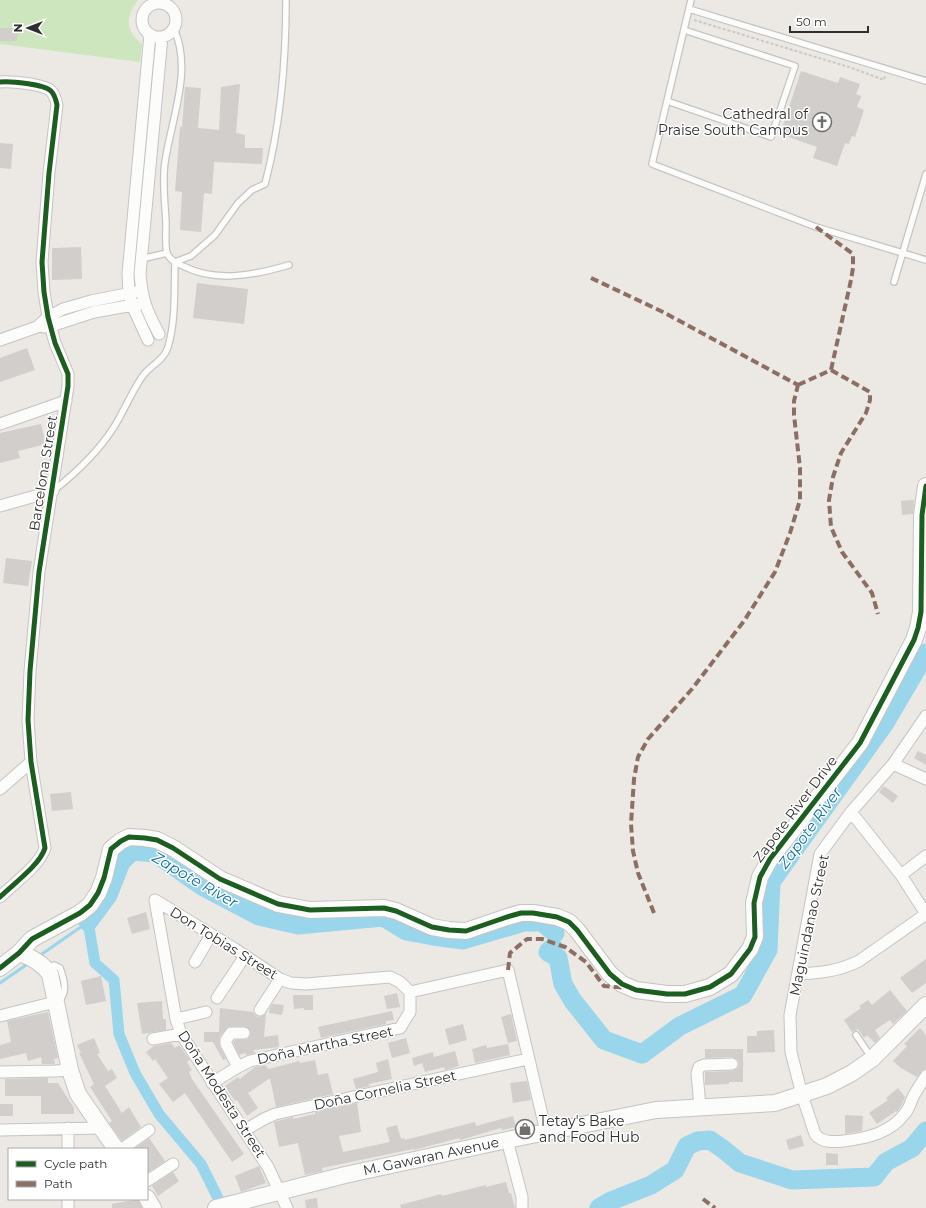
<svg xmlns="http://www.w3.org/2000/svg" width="926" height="1208" font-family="Montserrat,sans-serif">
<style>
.green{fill:#cee6be}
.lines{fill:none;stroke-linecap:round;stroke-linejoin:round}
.stream{stroke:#99d6ec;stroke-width:3}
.canal{stroke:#99d6ec;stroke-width:11}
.river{stroke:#99d6ec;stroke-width:19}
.building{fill:#d1cecb}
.lane-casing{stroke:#c5c4c5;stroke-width:8}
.street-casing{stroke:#c5c4c5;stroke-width:13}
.secondary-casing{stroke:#c5c4c5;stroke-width:18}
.path{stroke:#c9c9c8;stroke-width:2;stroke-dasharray:3 2;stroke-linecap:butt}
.lane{stroke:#fcfcfb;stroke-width:5.5}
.street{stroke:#fcfcfb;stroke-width:11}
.secondary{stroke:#fcfcfb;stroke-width:16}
.quiet{stroke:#8d6e63;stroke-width:4;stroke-dasharray:8 4;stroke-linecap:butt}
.cycleway-casing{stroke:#fff;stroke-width:8}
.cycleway{stroke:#1b5e20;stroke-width:5}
.labels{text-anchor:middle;stroke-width:3;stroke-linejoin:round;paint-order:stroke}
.poi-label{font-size:14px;fill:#2e2e2e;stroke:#fff;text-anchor:end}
.street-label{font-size:14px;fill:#2e2e2e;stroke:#fff}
.water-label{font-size:15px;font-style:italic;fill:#0d6fa3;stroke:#fff}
</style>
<rect width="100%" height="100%" fill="#ece8e4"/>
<path class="green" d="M 0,0 L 138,0 C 130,10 125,23 133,35 C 135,38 139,41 142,44 L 140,62 L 0,44 Z"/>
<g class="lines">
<path class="stream" d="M 39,956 L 88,922
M 0,983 L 29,963"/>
<path class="canal" d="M 88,922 L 95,963 L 114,980 L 119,1034 L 135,1073 L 159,1114 L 201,1164 L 223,1208"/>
<path class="river" d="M 88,922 L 108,895 L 121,862 L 132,851 L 155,853 L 202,886 L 259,916 L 298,925 L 383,917 L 406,931 L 433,936 L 463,940 L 524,922 L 542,922 L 555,933
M 553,947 L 548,952 L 558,958 L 563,984 L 573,1001 L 604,1040 L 642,1054 L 680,1026 L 743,995 L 768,950 L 771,882 L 885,723 L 926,653
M 599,1208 L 611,1201 L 651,1185 L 675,1170 L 687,1146 L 698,1141 L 710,1140 L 723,1149 L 740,1163 L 792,1180 L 874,1177 L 886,1162 L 912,1148 L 926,1131"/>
</g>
<path class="building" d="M 0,28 L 17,28 L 17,41 L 0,41 Z
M 801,71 L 838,83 L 840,77 L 860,84 L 856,94 L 861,96 L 857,107 L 864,110 L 855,137 L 852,136 L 849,144 L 845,143 L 837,166 L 813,158 L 817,147 L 780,134 Z
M 240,84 L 236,133 L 245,135 L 245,148 L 263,148 L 262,164 L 214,162 L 212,194 L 204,193 L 201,232 L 180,230 L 182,192 L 175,191 L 180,127 L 182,127 L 185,87 L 201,88 L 198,128 L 219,130 L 221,87 Z
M 0,143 L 13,144 L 11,169 L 0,168 Z
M 81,247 L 82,279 L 52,280 L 52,248 Z
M 197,283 L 248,289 L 244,324 L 193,318 Z
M 27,348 L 35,370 L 0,382 L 0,358 Z
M 41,424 L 46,444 L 18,451 L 20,458 L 0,463 L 0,433 Z
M 914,500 L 913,514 L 902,515 L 901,501 Z
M 6,558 L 32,561 L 28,586 L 3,583 Z
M 918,751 L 926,755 L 926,765 L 914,758 Z
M 884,786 L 898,796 L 893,803 L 879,792 Z
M 71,792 L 73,809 L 52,811 L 50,794 Z
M 146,912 L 150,929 L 132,934 L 127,918 Z
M 926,959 L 926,983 L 912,993 L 900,978 Z
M 101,976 L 106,1001 L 86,1005 L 81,981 Z
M 890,990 L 907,1011 L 893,1024 L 890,1020 L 875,1030 L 880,1038 L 875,1043 L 867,1035 L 864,1038 L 858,1029 L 852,1032 L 844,1020 L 861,1008 L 859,1006 L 868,1000 L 872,1005 Z
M 397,993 L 400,1007 L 387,1009 L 384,996 Z
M 293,995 L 313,995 L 313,1010 L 304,1010 L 304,1008 L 294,1009 Z
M 162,1001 L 163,1019 L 166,1019 L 166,1030 L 142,1034 L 137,1003 Z
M 272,1004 L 284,1005 L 282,1015 L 269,1013 L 270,1008 Z
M 220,1008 L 253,1012 L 256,1016 L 259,1017 L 266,1014 L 264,1037 L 278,1035 L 279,1047 L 253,1050 L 255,1053 L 246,1055 L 245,1053 L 239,1055 L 233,1042 L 235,1040 L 248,1039 L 251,1033 L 250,1030 L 244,1026 L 228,1027 L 220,1036 L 219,1040 L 220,1047 L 226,1059 L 223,1060 L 213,1042 L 204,1042 L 204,1032 L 219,1032 Z
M 392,1011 L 394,1020 L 386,1021 L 386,1024 L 321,1038 L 318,1027 Z
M 48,1012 L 58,1058 L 54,1059 L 55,1064 L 42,1064 L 41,1057 L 28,1061 L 26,1053 L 0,1059 L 0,1045 L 11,1042 L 7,1021 Z
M 511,1014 L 517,1041 L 508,1043 L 501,1017 Z
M 463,1024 L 467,1040 L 449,1045 L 445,1029 Z
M 920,1028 L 926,1035 L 926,1069 L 923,1070 L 917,1077 L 901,1068 L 893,1061 L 907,1046 L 904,1044 Z
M 774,1030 L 775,1052 L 747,1053 L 747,1036 L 757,1036 L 757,1031 Z
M 94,1038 L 100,1053 L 97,1054 L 108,1071 L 112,1069 L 117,1078 L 105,1086 L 122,1113 L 129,1107 L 141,1127 L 122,1141 L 109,1123 L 112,1121 L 90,1087 L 94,1084 L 79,1053 L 81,1053 L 77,1045 Z
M 406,1038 L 410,1053 L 392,1058 L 388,1043 Z
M 171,1043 L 175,1048 L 179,1045 L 190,1060 L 187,1062 L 192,1070 L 189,1072 L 192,1079 L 244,1154 L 232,1162 L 185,1093 L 173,1102 L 159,1084 L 168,1078 L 155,1059 L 153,1061 L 146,1052 L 154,1046 Z
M 508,1044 L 510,1055 L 475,1063 L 472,1049 L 486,1045 L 487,1048 Z
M 705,1049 L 743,1049 L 743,1082 L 729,1082 L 729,1084 L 705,1085 L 705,1072 L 733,1071 L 738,1068 L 739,1064 L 738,1060 L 732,1057 L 705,1058 Z
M 455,1051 L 459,1066 L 445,1070 L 444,1067 L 425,1072 L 422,1063 L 414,1066 L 412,1058 L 433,1052 L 434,1057 Z
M 388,1059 L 392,1079 L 369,1084 L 370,1086 L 356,1089 L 353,1079 L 378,1072 L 376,1063 Z
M 315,1060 L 318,1075 L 328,1073 L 333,1094 L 276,1107 L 270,1078 L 248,1093 L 258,1108 L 247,1116 L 237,1100 L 235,1101 L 225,1086 L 238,1077 L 240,1079 L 255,1067 L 265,1065 L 269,1069 L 299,1061 L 300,1063 Z
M 48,1078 L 48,1083 L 58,1083 L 74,1108 L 74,1114 L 41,1114 L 41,1096 L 5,1096 L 5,1079 Z
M 527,1081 L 531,1100 L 513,1103 L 510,1083 Z
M 898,1088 L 905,1097 L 901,1106 L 897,1112 L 896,1111 L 877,1124 L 869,1113 L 888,1100 L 886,1098 Z
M 357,1103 L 361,1132 L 339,1136 L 343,1152 L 390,1142 L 386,1128 L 397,1125 L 401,1139 L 404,1138 L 405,1140 L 475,1122 L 476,1126 L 513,1116 L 516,1127 L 502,1130 L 501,1128 L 460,1140 L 459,1138 L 414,1150 L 413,1149 L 322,1168 L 323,1171 L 305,1175 L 298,1143 L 279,1147 L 274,1122 L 293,1117 L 293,1119 L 315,1114 L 315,1112 Z
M 0,1104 L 13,1104 L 13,1116 L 0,1116 Z
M 845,1115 L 863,1116 L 862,1131 L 845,1134 Z
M 801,1135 L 804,1146 L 789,1150 L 786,1140 Z
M 149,1138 L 165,1161 L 147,1173 L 147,1149 L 134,1149 Z
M 826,1153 L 838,1154 L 838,1165 L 826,1165 Z
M 259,1166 L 266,1183 L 241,1192 L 235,1176 Z
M 173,1172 L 179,1181 L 158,1196 L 152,1186 Z
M 506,1182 L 509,1193 L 511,1193 L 515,1208 L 401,1208 L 400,1205 L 441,1194 L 442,1196 L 486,1185 L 486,1187 Z
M 317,1198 L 318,1208 L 306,1208 L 305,1200 Z
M 138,1199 L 142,1208 L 112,1208 L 112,1204 Z"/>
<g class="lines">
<g class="lane-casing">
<path id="lane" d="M 691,0 L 652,164 L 816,227 L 926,260
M 689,9 L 926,81
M 174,29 C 193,70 171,120 165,162 C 162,182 165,203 166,223 C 166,230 165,248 167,253 C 169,259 177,264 183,266 C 216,283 255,275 289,265
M 667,101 L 771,137 L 795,66 L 684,30
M 141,259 L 167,253
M 175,262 L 191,256 L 215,235 L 238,203 L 252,190 L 265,184 C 281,123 286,63 286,0
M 894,282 L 926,174
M 53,491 C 76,473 98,452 114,427 C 124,411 131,393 142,377 C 149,366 164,361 168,347 C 176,320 174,291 175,262
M 48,968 L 54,965 L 60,968 C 64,979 68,992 59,1001
M 856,1035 L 871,1057"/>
</g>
<g class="street-casing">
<path id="street" d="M142 20a17 17 0 1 1 34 0a17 17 0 1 1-34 0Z
M 0,82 C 10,81 44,84 51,91 C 55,95 56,100 57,105 L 49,173 L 42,262 L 44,292 L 48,317 L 55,343 L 68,374 L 68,386 L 39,572 L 30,671 L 28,720 L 31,762 L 45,848 C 40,865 13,884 0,897
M 43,327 L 51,326 L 94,312 L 139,304
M 159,334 C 147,311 142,301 140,274 L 162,37
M 0,340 L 37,327 L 48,317 L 63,309 L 91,301 L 136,292
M 148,340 L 132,305 L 129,294 L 128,274 L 150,34
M 0,424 L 66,401
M 0,506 L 53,491
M 926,716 L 893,764 L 851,812 L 820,854 L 790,1015 L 791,1052 L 802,1095 L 815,1134 C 822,1143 834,1142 844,1141 C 868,1138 891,1133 906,1112 C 910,1107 911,1100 914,1095 C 918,1088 922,1082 926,1076
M 893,764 L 926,779
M 0,789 L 31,762
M 851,812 L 901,875 L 926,914
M 901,875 L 926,856
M 155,900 L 176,1019 L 181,1034 L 268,1167 L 287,1208
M 155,900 L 235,949 L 280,979 L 291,983 L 306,984 L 390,977 L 400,982 L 410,992
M 195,962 L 211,935
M 798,974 C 820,973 839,971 859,961 L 926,914
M 410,992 L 508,970 L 546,1132
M 217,998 L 245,956
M 260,1010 L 280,979
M 0,1016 L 55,1002
M 176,1019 L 206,1012
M 153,1039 L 181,1034
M 238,1067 L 226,1044 L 226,1040 L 231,1033 L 244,1033
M 0,1072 L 55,1071 L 70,1070
M 212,1083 L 238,1067 L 250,1061 L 400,1028 L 410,1012 L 410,992
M 700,1107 L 697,1073 L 699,1067 L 704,1065 L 732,1064
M 68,1128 L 68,1149
M 0,1130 L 101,1128
M 245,1130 L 264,1119 L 275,1114 L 528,1059
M 507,1140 L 522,1197 L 522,1208
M 122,1149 L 149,1130
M 147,1181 L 173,1164
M 68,1199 L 68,1208"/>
</g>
<g class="secondary-casing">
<path id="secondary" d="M 19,953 C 31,957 43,964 50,974 L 70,1070 L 78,1094 L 116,1149
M 0,968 L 19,953 L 32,939 L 80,913 L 90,905 L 98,893 L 104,878 L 111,849 L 121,841 L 129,837 L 145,838 L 157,840 L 173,848 L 220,879 L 278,904 L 310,910 L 384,908 L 396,911 L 432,927 L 449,930 L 466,931 L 507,917 L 521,913 L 533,913 L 557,917 L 569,922 L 577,930 L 610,974 L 622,984 L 636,990 L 667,994 L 685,994 L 710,987 L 731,974 L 750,949 L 755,937 L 754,903 L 760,877 L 770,859 L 860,743 L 914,640 L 918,628 L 921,612 L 922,515 L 926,486
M 147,1198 L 153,1208
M 216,1208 L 345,1175 L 507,1140 L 656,1110 L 775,1103 L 827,1086 L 852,1073 L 872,1059 L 926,1005"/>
</g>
<path class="path" d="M 694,20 L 852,68 L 884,80 L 885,75"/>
<use href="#lane" class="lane"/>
<use href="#street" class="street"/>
<use href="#secondary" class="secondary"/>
<path class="quiet" d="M 816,227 L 853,254 L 853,268 L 851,280 L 831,370
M 591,278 L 663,312 L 798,385
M 831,370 L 870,392 L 870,400 L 866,413 L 841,453 L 833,477 L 829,500 L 831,527 L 842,552 L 872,593 L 878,614
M 798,385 L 831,370
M 654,913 L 638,873 L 633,851 L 631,824 L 634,779 L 638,757 L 648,739 L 692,689 L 744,621 L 775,572 L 790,533 L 800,500 L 800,468 L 794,415 L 794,401 L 798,385
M 508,970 L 510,953 L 527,939 L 542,939 L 565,947 L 586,962 L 604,986 L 626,988
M 703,1199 L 715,1208"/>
<g class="cycleway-casing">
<path id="cycleway" d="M 0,82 C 10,81 44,84 51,91 C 55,95 56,100 57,105 L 49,173 L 42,262 L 44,292 L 48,317 L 55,343 L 68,374 L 68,386 L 39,572 L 30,671 L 28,720 L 31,762 L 45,848 C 40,865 13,884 0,897
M 0,968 L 19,953 L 32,939 L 80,913 L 90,905 L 98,893 L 104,878 L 111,849 L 121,841 L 129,837 L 145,838 L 157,840 L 173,848 L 220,879 L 278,904 L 310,910 L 384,908 L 396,911 L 432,927 L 449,930 L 466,931 L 507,917 L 521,913 L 533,913 L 557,917 L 569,922 L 577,930 L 610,974 L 622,984 L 636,990 L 667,994 L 685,994 L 710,987 L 731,974 L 750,949 L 755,937 L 754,903 L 760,877 L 770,859 L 860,743 L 914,640 L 918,628 L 921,612 L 922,515 L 926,486"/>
</g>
<use href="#cycleway" class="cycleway"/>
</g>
<defs>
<g id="church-ring" transform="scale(1)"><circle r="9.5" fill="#fff" stroke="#706f6e" stroke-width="1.5"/><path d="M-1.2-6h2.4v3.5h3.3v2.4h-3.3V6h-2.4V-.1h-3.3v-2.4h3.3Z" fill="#706f6e"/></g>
<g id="shop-ring" transform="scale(1)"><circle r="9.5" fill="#fff" stroke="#706f6e" stroke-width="1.5"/><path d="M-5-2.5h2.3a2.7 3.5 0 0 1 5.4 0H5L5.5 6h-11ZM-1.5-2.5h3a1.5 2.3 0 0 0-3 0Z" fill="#706f6e"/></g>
</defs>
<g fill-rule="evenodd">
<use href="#church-ring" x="822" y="122"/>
<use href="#shop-ring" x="525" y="1129"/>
</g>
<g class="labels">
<g class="poi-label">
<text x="808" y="119">Cathedral of<tspan x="808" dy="16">Praise South Campus</tspan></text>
<text x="539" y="1126" text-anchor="start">Tetay's Bake<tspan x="539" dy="16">and Food Hub</tspan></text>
</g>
<g class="street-label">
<text transform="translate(43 473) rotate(-81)" y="5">Barcelona Street</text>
<text transform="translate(795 809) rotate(-53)" y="5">Zapote River Drive</text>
<text transform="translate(809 925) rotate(-78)" y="5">Maguindanao Street</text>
<text transform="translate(224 943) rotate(32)" y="5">Don Tobias Street</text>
<text transform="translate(325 1045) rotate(-12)" y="5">Doña Martha Street</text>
<text transform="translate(385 1090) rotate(-12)" y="5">Doña Cornelia Street</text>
<text transform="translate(222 1094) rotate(57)" y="5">Doña Modesta Street</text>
<text transform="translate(431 1156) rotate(-12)" y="5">M. Gawaran Avenue</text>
</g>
<g class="water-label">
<text transform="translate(810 828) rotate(-54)" y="5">Zapote River</text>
<text transform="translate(195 880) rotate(30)" y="5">Zapote River</text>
</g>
</g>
<rect x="8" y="1148" width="140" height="52" fill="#ffffff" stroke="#ababab"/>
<rect x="16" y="1161" width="20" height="6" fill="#1b5e20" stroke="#ababab"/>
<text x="44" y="1168" font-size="12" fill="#2e2e2e">Cycle path</text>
<rect x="16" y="1181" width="20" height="6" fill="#8d6e63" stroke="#ababab"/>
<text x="44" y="1188" font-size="12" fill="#2e2e2e">Path</text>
<g transform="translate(28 28) rotate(270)" stroke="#ffffff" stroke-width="3" paint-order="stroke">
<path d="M0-3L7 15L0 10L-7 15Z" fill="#2e2e2e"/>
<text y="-6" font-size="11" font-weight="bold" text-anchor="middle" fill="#2e2e2e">N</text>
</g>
<path d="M790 26v6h78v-6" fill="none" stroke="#2e2e2e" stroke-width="2"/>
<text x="796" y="26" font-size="12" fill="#2e2e2e" stroke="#ffffff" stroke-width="3" paint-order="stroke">50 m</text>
</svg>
